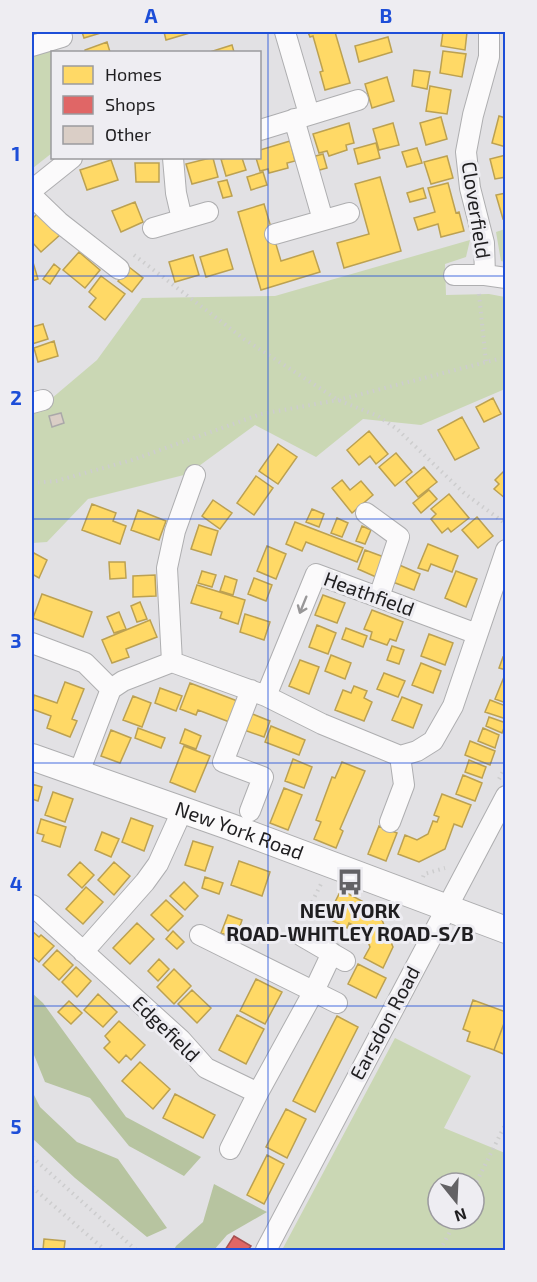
<svg xmlns="http://www.w3.org/2000/svg" width="537" height="1282" font-family="'Exo 2',sans-serif">
<style>
.green{fill:#cad7b4;fill-rule:evenodd}
.forest{fill:#b7c4a0}
.homes{fill:#ffd966;stroke:#bca151;stroke-width:1.5}
.shops{fill:#e06666;stroke:#a65051;stroke-width:1.5}
.building{fill:#dacec6;stroke:#aaa8a9;stroke-width:1.5}
.lines{fill:none;stroke-linecap:round;stroke-linejoin:round}
.minor-casing{stroke:#aeaeb0;stroke-width:22}
.major-casing{stroke:#aeaeb0;stroke-width:28}
.path{stroke:#cdcdce;stroke-width:4;stroke-dasharray:1.5 4.5;stroke-linecap:butt}
.minor{stroke:#fbfafb;stroke-width:20}
.major{stroke:#fbfafb;stroke-width:26}
.oneway{stroke:#989798}
.grid{fill:none;stroke:#1d4ed8;stroke-width:1.5;stroke-opacity:0.55}
.labels{text-anchor:middle;stroke-width:6;stroke-linejoin:round;paint-order:stroke}
.street-label{font-size:20px;fill:#1f1e20;stroke:#eeedf2}
.poi-label{font-size:20px;font-weight:bold;fill:#1f1e20;stroke:#eeedf2}
.neatline{fill:none;stroke:#1d4ed8;stroke-width:2}
.grid-label{font-size:20px;text-anchor:middle;font-weight:bold;fill:#1d4ed8}
</style>
<rect width="100%" height="100%" fill="#e2e1e4"/>
<path class="green" d="M 53,49 L 52,153 L 33,168 L 32,57 Z
M 505,229 L 506,229 L 505,262 L 501,261 L 496,232 Z
M 470,240 L 466,257 L 445,264 L 446,295 L 489,294 L 505,297 L 505,389 L 421,425 L 363,419 L 316,457 L 255,425 L 188,474 L 88,499 L 47,542 L 32,543 L 32,415 L 97,360 L 142,298 L 275,296 Z
M 395,1038 L 471,1076 L 444,1128 L 505,1153 L 505,1250 L 282,1250 ZM 438,1183 L 474,1183 L 474,1219 L 438,1219 Z"/>
<path class="forest" d="M 32,993 L 43,1003 L 126,1117 L 201,1157 L 184,1176 L 129,1146 L 90,1098 L 45,1082 L 32,1050 Z
M 32,1091 L 40,1107 L 77,1142 L 118,1159 L 167,1228 L 147,1237 L 75,1178 L 32,1138 Z
M 214,1184 L 267,1212 L 227,1235 L 214,1250 L 174,1250 L 176,1246 L 203,1222 Z"/>
<path class="homes" d="M 82,32 L 104,32 L 84,38 Z
M 164,32 L 193,32 L 166,40 Z
M 308,32 L 335,32 L 350,83 L 325,90 L 320,72 L 323,71 L 313,36 L 310,37 Z
M 443,32 L 467,32 L 465,50 L 441,46 Z
M 388,37 L 392,52 L 359,62 L 355,46 Z
M 107,42 L 110,52 L 85,52 L 85,50 Z
M 232,45 L 234,52 L 210,52 Z
M 443,51 L 466,54 L 462,77 L 440,73 Z
M 414,70 L 430,72 L 427,89 L 412,86 Z
M 387,77 L 394,101 L 372,108 L 365,84 Z
M 430,86 L 451,90 L 447,114 L 426,111 Z
M 499,116 L 506,118 L 506,147 L 492,143 Z
M 441,117 L 447,139 L 426,145 L 420,123 Z
M 349,123 L 354,143 L 346,145 L 347,150 L 329,156 L 327,151 L 319,153 L 313,134 Z
M 393,123 L 399,145 L 379,150 L 373,129 Z
M 290,141 L 295,161 L 287,163 L 288,168 L 269,173 L 268,169 L 260,171 L 256,158 L 260,158 L 260,150 Z
M 376,143 L 380,158 L 358,164 L 354,149 Z
M 417,148 L 422,163 L 407,167 L 402,152 Z
M 323,154 L 327,168 L 316,171 L 312,157 Z
M 506,155 L 506,177 L 495,179 L 490,159 Z
M 447,156 L 453,178 L 431,184 L 424,162 Z
M 210,158 L 213,158 L 218,177 L 192,184 L 186,164 Z
M 227,158 L 242,158 L 246,170 L 226,176 L 221,159 Z
M 111,160 L 118,180 L 87,190 L 80,170 Z
M 135,163 L 159,163 L 159,182 L 136,182 Z
M 263,172 L 267,185 L 251,190 L 247,177 Z
M 380,177 L 401,251 L 344,268 L 337,243 L 369,234 L 355,184 Z
M 227,180 L 232,196 L 223,198 L 218,182 Z
M 448,183 L 456,213 L 459,212 L 464,231 L 441,237 L 438,224 L 418,230 L 414,218 L 435,212 L 428,188 Z
M 423,188 L 426,198 L 410,202 L 407,193 Z
M 506,193 L 506,218 L 503,219 L 496,195 Z
M 135,202 L 143,222 L 121,232 L 112,211 Z
M 264,204 L 281,261 L 313,251 L 320,272 L 261,290 L 238,212 Z
M 39,212 L 61,234 L 41,252 L 32,242 L 32,219 Z
M 227,249 L 233,269 L 206,277 L 200,257 Z
M 79,252 L 100,270 L 85,288 L 63,270 Z
M 193,255 L 199,275 L 175,282 L 169,262 Z
M 32,259 L 38,279 L 32,281 Z
M 54,264 L 60,269 L 50,284 L 43,279 Z
M 129,267 L 143,278 L 132,292 L 118,281 Z
M 101,276 L 125,294 L 105,320 L 89,307 L 96,298 L 89,292 Z
M 43,324 L 48,339 L 32,344 L 32,327 Z
M 54,341 L 58,356 L 38,362 L 34,348 Z
M 493,398 L 501,414 L 484,422 L 476,407 Z
M 462,417 L 479,448 L 455,460 L 438,430 Z
M 369,431 L 388,454 L 376,464 L 370,456 L 359,465 L 347,450 Z
M 278,444 L 297,457 L 278,484 L 259,471 Z
M 396,453 L 412,472 L 395,486 L 379,467 Z
M 424,467 L 437,482 L 418,497 L 406,482 Z
M 506,469 L 506,499 L 494,489 L 499,484 L 495,480 Z
M 256,476 L 273,488 L 254,515 L 237,503 Z
M 342,480 L 350,490 L 361,481 L 373,495 L 352,513 L 332,488 Z
M 429,490 L 437,499 L 421,513 L 413,503 Z
M 449,494 L 469,518 L 451,532 L 448,528 L 442,533 L 431,519 L 436,514 L 431,509 Z
M 213,500 L 232,513 L 220,529 L 202,516 Z
M 92,504 L 116,513 L 113,521 L 126,526 L 120,544 L 82,530 Z
M 312,509 L 324,514 L 319,527 L 306,522 Z
M 138,510 L 166,521 L 159,540 L 131,530 Z
M 477,517 L 493,536 L 478,548 L 462,530 Z
M 337,518 L 348,523 L 342,537 L 331,533 Z
M 295,522 L 363,548 L 357,562 L 306,542 L 302,551 L 286,544 Z
M 199,525 L 218,531 L 211,555 L 191,549 Z
M 362,526 L 371,530 L 365,544 L 356,541 Z
M 428,544 L 458,556 L 452,572 L 431,564 L 428,571 L 418,568 Z
M 267,546 L 286,554 L 276,579 L 257,571 Z
M 365,550 L 384,557 L 376,577 L 358,569 Z
M 32,552 L 47,560 L 39,578 L 32,574 Z
M 109,562 L 125,562 L 126,578 L 110,579 Z
M 397,564 L 420,574 L 414,590 L 390,581 Z
M 202,571 L 216,575 L 212,587 L 198,583 Z
M 456,571 L 477,579 L 466,607 L 445,598 Z
M 155,575 L 156,596 L 133,597 L 133,576 Z
M 225,576 L 237,580 L 233,595 L 220,591 Z
M 254,578 L 272,585 L 266,601 L 248,594 Z
M 197,585 L 245,600 L 238,624 L 220,618 L 222,612 L 191,603 Z
M 42,594 L 92,612 L 83,637 L 33,618 Z
M 323,595 L 345,603 L 337,623 L 315,615 Z
M 140,602 L 147,619 L 137,622 L 131,606 Z
M 372,610 L 403,622 L 396,641 L 390,639 L 387,645 L 370,639 L 372,632 L 364,629 Z
M 119,612 L 126,629 L 114,633 L 107,617 Z
M 245,614 L 270,622 L 264,640 L 240,632 Z
M 150,620 L 157,637 L 126,649 L 129,657 L 112,663 L 102,640 Z
M 317,625 L 336,633 L 328,654 L 309,647 Z
M 346,628 L 367,636 L 363,647 L 342,639 Z
M 429,634 L 453,643 L 445,665 L 421,656 Z
M 392,646 L 404,650 L 399,664 L 387,660 Z
M 331,655 L 351,663 L 345,679 L 325,671 Z
M 503,657 L 506,658 L 506,670 L 499,668 Z
M 300,660 L 319,667 L 309,694 L 289,686 Z
M 421,663 L 441,671 L 433,693 L 412,685 Z
M 506,672 L 506,703 L 495,699 Z
M 384,673 L 405,681 L 398,697 L 377,689 Z
M 65,682 L 84,689 L 72,719 L 77,721 L 70,737 L 47,728 L 51,716 L 32,709 L 34,695 L 57,703 Z
M 190,683 L 240,702 L 232,723 L 198,710 L 196,715 L 180,709 Z
M 354,686 L 367,691 L 364,698 L 372,702 L 364,721 L 335,710 L 343,690 L 351,693 Z
M 160,688 L 182,696 L 176,711 L 155,703 Z
M 133,696 L 151,703 L 142,727 L 123,720 Z
M 402,697 L 422,705 L 413,728 L 392,720 Z
M 490,700 L 506,706 L 506,719 L 485,712 Z
M 250,713 L 270,721 L 264,737 L 244,730 Z
M 489,717 L 506,723 L 502,733 L 486,726 Z
M 271,726 L 305,740 L 299,755 L 265,742 Z
M 138,728 L 165,738 L 161,748 L 135,738 Z
M 483,728 L 499,735 L 495,748 L 478,741 Z
M 185,729 L 201,736 L 196,749 L 180,743 Z
M 111,730 L 131,738 L 120,763 L 101,756 Z
M 470,741 L 495,751 L 490,765 L 465,755 Z
M 184,746 L 210,756 L 195,792 L 170,782 Z
M 293,759 L 312,767 L 304,788 L 285,781 Z
M 469,760 L 486,767 L 482,778 L 465,772 Z
M 342,762 L 365,771 L 340,829 L 343,831 L 336,848 L 314,839 L 321,822 L 316,820 L 332,777 L 335,778 Z
M 463,775 L 482,783 L 475,801 L 456,794 Z
M 32,784 L 42,787 L 38,801 L 32,799 Z
M 284,788 L 302,795 L 288,830 L 270,823 Z
M 53,792 L 73,799 L 65,822 L 45,815 Z
M 442,794 L 471,805 L 462,827 L 454,824 L 445,849 L 419,862 L 398,854 L 405,835 L 417,840 L 428,834 L 433,821 L 437,822 L 439,817 L 434,815 Z
M 131,818 L 153,826 L 144,851 L 122,842 Z
M 41,819 L 66,827 L 60,847 L 42,841 L 44,835 L 37,833 Z
M 379,826 L 397,833 L 386,861 L 368,854 Z
M 102,832 L 119,839 L 111,857 L 95,850 Z
M 193,841 L 213,847 L 205,871 L 185,865 Z
M 239,861 L 270,872 L 262,896 L 231,885 Z
M 80,862 L 94,875 L 82,888 L 68,875 Z
M 114,862 L 130,876 L 114,895 L 98,880 Z
M 205,877 L 223,883 L 219,894 L 202,888 Z
M 184,882 L 198,896 L 185,910 L 170,896 Z
M 86,887 L 103,902 L 83,924 L 66,909 Z
M 341,890 L 362,901 L 359,908 L 382,920 L 393,947 L 383,968 L 364,958 L 370,947 L 366,936 L 353,929 L 355,926 L 349,923 L 347,928 L 327,918 Z
M 166,900 L 183,916 L 168,931 L 151,915 Z
M 228,915 L 242,920 L 236,938 L 221,933 Z
M 137,923 L 154,939 L 130,964 L 113,948 Z
M 32,931 L 39,937 L 41,935 L 54,946 L 39,962 L 32,956 Z
M 173,931 L 184,942 L 177,949 L 166,939 Z
M 57,950 L 73,965 L 59,980 L 43,965 Z
M 159,959 L 169,969 L 158,981 L 148,971 Z
M 358,964 L 386,978 L 376,998 L 348,984 Z
M 76,967 L 91,981 L 77,997 L 62,982 Z
M 174,969 L 191,986 L 174,1004 L 157,987 Z
M 256,979 L 282,992 L 265,1024 L 240,1011 Z
M 192,990 L 211,1008 L 197,1023 L 178,1004 Z
M 98,994 L 117,1012 L 103,1027 L 84,1010 Z
M 473,1000 L 506,1012 L 506,1018 L 494,1050 L 467,1041 L 470,1032 L 463,1029 Z
M 69,1001 L 82,1013 L 71,1024 L 58,1012 Z
M 237,1015 L 264,1029 L 246,1064 L 219,1050 Z
M 337,1016 L 358,1027 L 315,1112 L 293,1101 Z
M 506,1018 L 506,1055 L 494,1050 Z
M 119,1021 L 145,1045 L 131,1060 L 126,1055 L 119,1063 L 104,1048 L 110,1042 L 105,1036 Z
M 140,1062 L 170,1089 L 153,1109 L 122,1081 Z
M 175,1094 L 215,1115 L 203,1138 L 163,1118 Z
M 286,1109 L 306,1119 L 287,1158 L 266,1147 Z
M 267,1155 L 284,1164 L 264,1204 L 247,1195 Z
M 44,1239 L 65,1241 L 64,1250 L 43,1250 Z"/>
<path class="shops" d="M 234,1236 L 251,1246 L 248,1250 L 225,1250 Z"/>
<path class="building" d="M 61,413 L 64,423 L 52,427 L 49,416 Z"/>
<g class="lines">
<g class="minor-casing">
<path id="minor" d="M 285,32 L 309,114
M 32,46 L 62,37
M 294,119 L 323,220
M 260,130 L 358,100
M 173,158 L 176,193 L 182,219
M 32,190 L 72,158
M 32,196 L 59,222 L 119,269
M 153,228 L 208,212
M 275,234 L 349,213
M 454,275 L 485,275 L 506,278
M 485,275 L 484,243 L 470,188 L 466,152 L 473,115 L 489,57 L 489,32
M 32,403 L 43,400
M 366,513 L 399,537 L 379,597
M 32,643 L 85,663 L 111,689
M 172,662 L 167,568 L 175,531 L 195,475
M 266,696 L 316,574 L 477,634
M 78,775 L 111,689 L 123,681 L 172,662 L 266,696 L 322,724 L 400,756 L 417,751 L 433,741 L 453,706 L 506,550
M 250,811 L 263,777 L 223,762 L 251,690
M 390,822 L 404,785 L 400,756
M 32,905 L 181,1040 L 206,1068 L 258,1093 L 314,991 L 332,953
M 200,935 L 337,1003
M 302,936 L 345,961
M 83,952 L 145,882 L 158,864 L 182,811
M 230,1149 L 258,1093
M 266,1250 L 506,796"/>
</g>
<g class="major-casing">
<g id="major">
<path id="s1" d="M 32,757 L 231,827 L 506,930"/>
</g>
</g>
<path class="path" d="M 134,255 L 244,339 L 338,400 L 378,416 L 397,429 L 464,493 L 506,524
M 479,294 L 486,362
M 32,483 L 56,481 L 132,460 L 261,414 L 338,400 L 506,357
M 499,779 L 506,766
M 423,877 L 424,874 L 445,868
M 304,918 L 322,882
M 32,1157 L 136,1250
M 32,1187 L 105,1250
M 474,1187 L 506,1123
M 440,1250 L 457,1219"/>
<use href="#minor" class="minor"/>
<use href="#major" class="major"/>
</g>
<defs><path id="oneway-shaft" d="M-6 0H5M1.5-3L5.5 0L1.5 3" fill="none" stroke-width="1.6" stroke-linecap="round" stroke-linejoin="round" transform="scale(1.5)"/></defs>
<use class="oneway" href="#oneway-shaft" transform="translate(303 605) rotate(112)"/>
<path class="grid" d="M 268,32 L 268,1250M 32,276 L 506,276M 32,519 L 506,519M 32,763 L 506,763M 32,1006 L 506,1006"/>
<defs>
<g id="bus-bare" transform="scale(2.07)"><path d="M-5-6H5V4H4V6H2V4H-2V6H-4V4H-5ZM-3.5-4V0h7V-4ZM-3.5 1.2v1.5H-2V1.2ZM2 1.2v1.5H3.5V1.2Z" fill="#636265" stroke="#eeedf2" stroke-width="2.5" paint-order="stroke"/></g>
</defs>
<g fill-rule="evenodd">
<use href="#bus-bare" x="350" y="882"/>
</g>
<g class="labels">
<g class="street-label">
<text transform="translate(476 210) rotate(81)" y="7">Cloverfield</text>
<text transform="translate(369 594) rotate(20)" y="7">Heathfield</text>
<text dy="7" stroke="none"><textPath href="#s1" startOffset="220">New York Road</textPath></text>
<text transform="translate(385 1023) rotate(-62)" y="7">Earsdon Road</text>
<text transform="translate(166 1029) rotate(44)" y="7">Edgefield</text>
</g>
<g class="poi-label">
<text x="350" y="918">NEW YORK<tspan x="350" dy="23">ROAD-WHITLEY ROAD-S/B</tspan></text>
</g>
</g>
<rect width="537" height="1282" fill="none" stroke="#eeedf2" stroke-width="66"/>
<rect x="51" y="51" width="210" height="108" fill="#eeedf2" stroke="#9b9a9e" stroke-width="1.5"/>
<rect x="63" y="66" width="30" height="18" fill="#ffd966" stroke="#9b9a9e" stroke-width="1.5"/>
<text x="105" y="81" font-size="18" fill="#1f1e20">Homes</text>
<rect x="63" y="96" width="30" height="18" fill="#e06666" stroke="#9b9a9e" stroke-width="1.5"/>
<text x="105" y="111" font-size="18" fill="#1f1e20">Shops</text>
<rect x="63" y="126" width="30" height="18" fill="#dacec6" stroke="#9b9a9e" stroke-width="1.5"/>
<text x="105" y="141" font-size="18" fill="#1f1e20">Other</text>
<g transform="translate(456 1201) rotate(162)"><circle r="28" fill="#eeedf2" stroke="#9b9a9e" stroke-width="1.5"/>
<path d="M0-4.5L10 22L0 15L-10 22Z" fill="#636265"/>
<text y="-9" font-size="16" font-weight="bold" text-anchor="middle" fill="#1f1e20">N</text>
</g>
<rect x="33" y="33" width="471" height="1216" class="neatline"/>
<g class="grid-label">
<text x="151" y="23">A</text>
<text x="386" y="23">B</text>
<text x="16" y="161">1</text>
<text x="16" y="405">2</text>
<text x="16" y="648">3</text>
<text x="16" y="891">4</text>
<text x="16" y="1134">5</text>
</g>
</svg>
